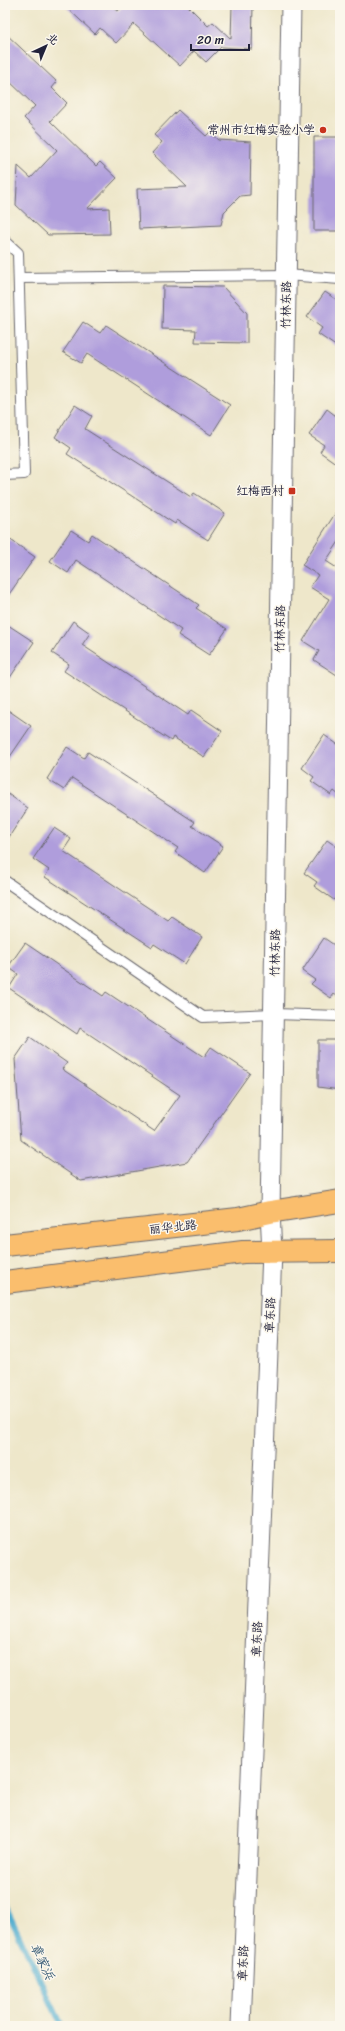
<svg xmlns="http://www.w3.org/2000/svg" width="345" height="2031" font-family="Sriracha,'LXGW WenKai TC',sans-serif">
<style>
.green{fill:#91d893;stroke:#5a7d67}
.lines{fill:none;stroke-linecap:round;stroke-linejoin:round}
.stream{stroke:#51aecf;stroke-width:6}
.building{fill:#af9ddc}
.service-casing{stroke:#69676d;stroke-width:12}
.minor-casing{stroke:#69676d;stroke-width:21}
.primary-casing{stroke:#69676d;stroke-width:24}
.service{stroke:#fff;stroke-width:10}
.minor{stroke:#fff;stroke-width:19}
.primary{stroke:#fabe6d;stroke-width:22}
.poi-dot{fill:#c8321e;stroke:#fbf7ec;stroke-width:1.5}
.labels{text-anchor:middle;stroke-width:3;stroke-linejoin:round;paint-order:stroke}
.poi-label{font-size:12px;fill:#22223b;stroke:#fbf7ec;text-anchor:end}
.street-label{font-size:12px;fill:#22223b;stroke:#fbf7ec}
.water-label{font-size:13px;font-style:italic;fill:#355a76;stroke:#fbf7ec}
</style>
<rect width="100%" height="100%" fill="#fbf7ec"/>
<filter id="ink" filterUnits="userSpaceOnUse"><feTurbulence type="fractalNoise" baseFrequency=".025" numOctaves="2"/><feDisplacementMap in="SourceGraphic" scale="8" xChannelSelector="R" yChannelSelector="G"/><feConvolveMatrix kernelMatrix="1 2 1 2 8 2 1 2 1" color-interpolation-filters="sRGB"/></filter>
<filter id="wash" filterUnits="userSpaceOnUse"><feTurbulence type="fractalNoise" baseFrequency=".012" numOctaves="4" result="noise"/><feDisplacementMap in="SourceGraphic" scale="16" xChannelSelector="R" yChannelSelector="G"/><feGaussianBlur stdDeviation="0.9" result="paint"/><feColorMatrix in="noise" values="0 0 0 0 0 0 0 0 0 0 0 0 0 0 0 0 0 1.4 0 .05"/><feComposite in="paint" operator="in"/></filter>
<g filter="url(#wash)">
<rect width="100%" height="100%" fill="#eee7ca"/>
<path class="green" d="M 5,256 L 8,259 L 10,318 L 5,318 Z"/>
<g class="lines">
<path class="stream" d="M 5,1906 L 62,2026"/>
</g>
<g id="blocks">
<path class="building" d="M 64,5 L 111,5 L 118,11 L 124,5 L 187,5 L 208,26 L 213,22 L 231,39 L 232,5 L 253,5 L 252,49 L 221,47 L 206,62 L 194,51 L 180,66 L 134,24 L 116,43 L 100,28 L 95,34 Z
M 5,33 L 57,82 L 52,88 L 67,103 L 50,121 L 96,166 L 100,162 L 117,178 L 87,209 L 109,208 L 110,234 L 48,235 L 16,205 L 18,166 L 31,178 L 57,150 L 24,118 L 35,106 L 5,77 Z
M 178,110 L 206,136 L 210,132 L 219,140 L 251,142 L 250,195 L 240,196 L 224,212 L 221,225 L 139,229 L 137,189 L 187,187 L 152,153 L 162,142 L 154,135 Z
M 314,137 L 340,137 L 340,231 L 314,231 Z
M 163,286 L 223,287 L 247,313 L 247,343 L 195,342 L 196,330 L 162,329 Z
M 325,292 L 340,302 L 340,349 L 318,334 L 322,328 L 307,317 Z
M 83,322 L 100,333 L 106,325 L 230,405 L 211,435 L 87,354 L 81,363 L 63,352 Z
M 75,405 L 92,416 L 85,429 L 191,497 L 194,493 L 225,513 L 208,540 L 177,520 L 175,524 L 67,454 L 71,448 L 55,437 Z
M 327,409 L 340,419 L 340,466 L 320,452 L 324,445 L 309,435 Z
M 340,506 L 340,540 L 326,561 L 340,570 L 340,677 L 314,660 L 319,651 L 303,641 L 329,599 L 310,587 L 318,575 L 302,565 Z
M 71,530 L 88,541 L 92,534 L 199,605 L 196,608 L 227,629 L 209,655 L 178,635 L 181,630 L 76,560 L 68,573 L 50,561 Z
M 5,536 L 35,557 L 5,600 Z
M 73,621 L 90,633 L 82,645 L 188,715 L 191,710 L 222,731 L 204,757 L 173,737 L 171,741 L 64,671 L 69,664 L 52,653 Z
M 5,623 L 34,642 L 5,685 Z
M 5,708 L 31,726 L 5,764 Z
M 324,735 L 340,746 L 340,796 L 334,791 L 331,795 L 311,781 L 314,777 L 302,768 Z
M 67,747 L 84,758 L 88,752 L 195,822 L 192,826 L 223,846 L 205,873 L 175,852 L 178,848 L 72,778 L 64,790 L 47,779 Z
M 5,792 L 28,808 L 5,843 Z
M 54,828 L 71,839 L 63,851 L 168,921 L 172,917 L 202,937 L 185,964 L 154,944 L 152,947 L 45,877 L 49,870 L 33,859 Z
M 327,840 L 340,849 L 340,890 L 334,900 L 314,886 L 317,882 L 304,873 Z
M 324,938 L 340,949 L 340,998 L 334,994 L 331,998 L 311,984 L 315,980 L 302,971 Z
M 25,943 L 103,996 L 106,992 L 204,1057 L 211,1047 L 250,1073 L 187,1162 L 81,1181 L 21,1140 L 15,1059 L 30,1037 L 67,1063 L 62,1069 L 154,1131 L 180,1095 L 80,1028 L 77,1034 L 9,988 L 18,974 L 8,967 Z
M 318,1040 L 340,1040 L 340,1090 L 318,1087 Z"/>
</g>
</g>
<g filter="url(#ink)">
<use href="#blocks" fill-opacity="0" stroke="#69676d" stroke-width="1"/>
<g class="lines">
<g class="service-casing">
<path id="service" d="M 5,241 L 18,253 L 24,474 L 5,475
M 19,278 L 286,275 L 340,279
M 5,881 L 203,1017 L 274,1014 L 340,1016"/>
</g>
<g class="minor-casing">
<path id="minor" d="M 241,2026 L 272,1252 L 270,1212 L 291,5"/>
</g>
<g class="primary-casing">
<path id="primary" d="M 5,1245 L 238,1219 L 270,1212 L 340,1201
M 5,1282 L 243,1252 L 340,1251"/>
</g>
<use href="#service" class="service"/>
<use href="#minor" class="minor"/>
<use href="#primary" class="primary"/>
</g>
</g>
<g class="poi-dot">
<circle cx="323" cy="130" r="4"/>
<rect x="288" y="487" width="8" height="8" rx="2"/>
</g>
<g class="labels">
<g class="poi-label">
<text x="315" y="134">常州市红梅实验小学</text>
<text x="284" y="495">红梅西村</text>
</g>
<g class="street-label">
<text transform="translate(286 305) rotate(-89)" y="4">竹林东路</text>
<text transform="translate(280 629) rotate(-89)" y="4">竹林东路</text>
<text transform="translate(275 953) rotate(-89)" y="4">竹林东路</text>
<text transform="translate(173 1227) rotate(-6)" y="4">丽华北路</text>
<text transform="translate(270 1315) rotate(-88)" y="4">章东路</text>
<text transform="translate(257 1639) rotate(-88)" y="4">章东路</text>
<text transform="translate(243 1963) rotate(-88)" y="4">章东路</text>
</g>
<g class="water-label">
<text transform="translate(43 1961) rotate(65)" y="5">章家浜</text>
</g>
</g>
<rect width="345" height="2031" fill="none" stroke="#fbf7ec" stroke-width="20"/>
<g transform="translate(46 46) rotate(44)" stroke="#fbf7ec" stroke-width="3" paint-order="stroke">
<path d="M0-3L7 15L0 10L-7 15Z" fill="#22223b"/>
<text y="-6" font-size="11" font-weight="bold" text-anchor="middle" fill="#22223b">北</text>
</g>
<path d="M191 44v6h58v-6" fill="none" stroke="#22223b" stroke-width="2"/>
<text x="197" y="44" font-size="12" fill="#22223b" stroke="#fbf7ec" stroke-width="3" paint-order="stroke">20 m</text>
</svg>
